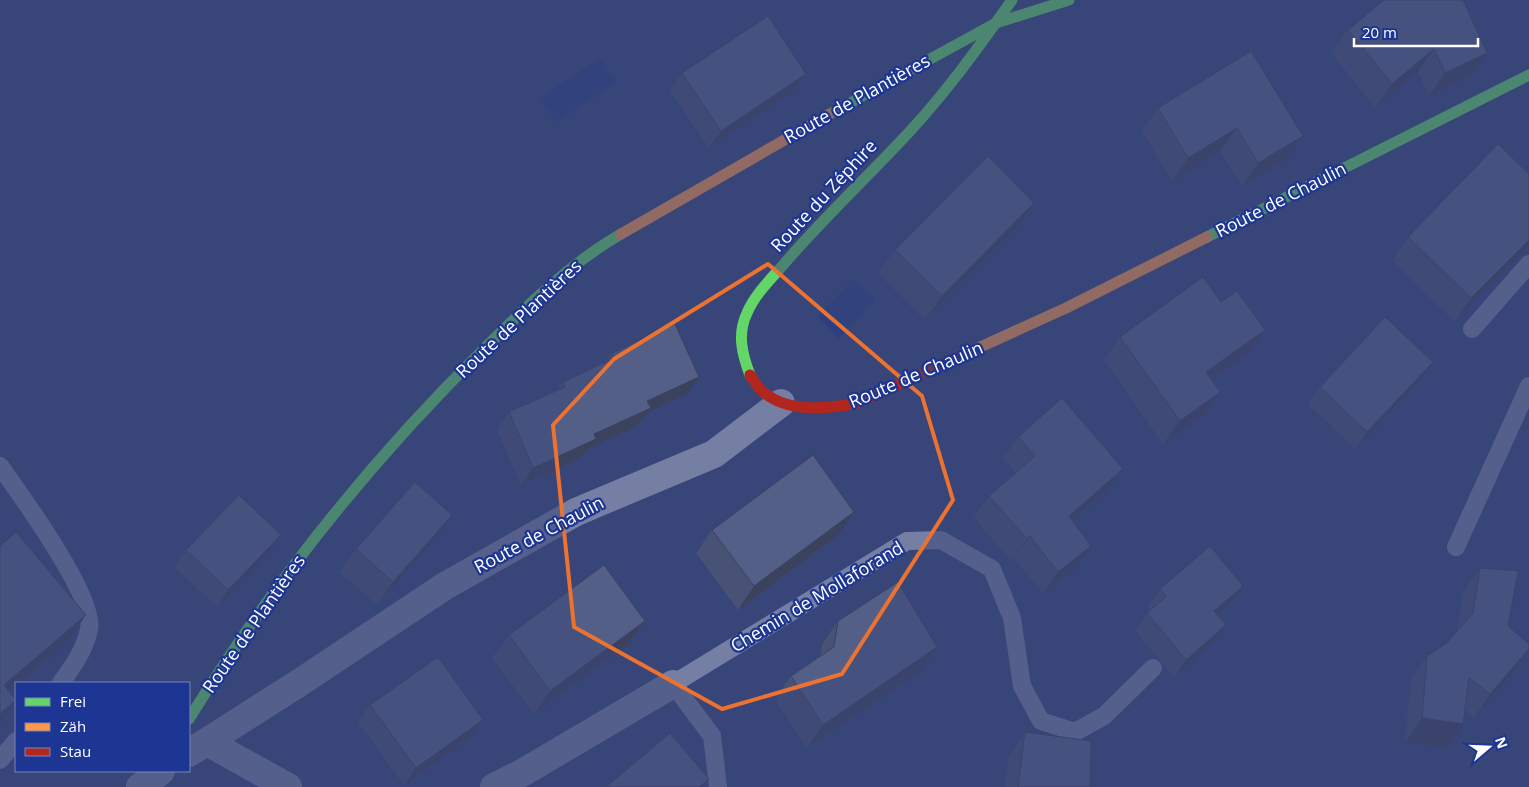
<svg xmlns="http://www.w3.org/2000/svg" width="1529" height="787" font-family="'Open Sans',sans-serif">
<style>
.water{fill:#2c3e83}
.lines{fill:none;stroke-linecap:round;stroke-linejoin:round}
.lane{stroke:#757fa3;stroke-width:18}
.street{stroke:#757fa3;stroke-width:28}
.fast{stroke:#63d668;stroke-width:11}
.slow{stroke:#ff974d;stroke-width:11}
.jam{stroke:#b3261e;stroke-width:11}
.wall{fill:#485274}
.shaded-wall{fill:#3b425e}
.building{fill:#545f87;stroke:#3b425e}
.marked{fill:none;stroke:#eb7230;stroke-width:4;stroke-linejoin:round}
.labels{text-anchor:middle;stroke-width:4.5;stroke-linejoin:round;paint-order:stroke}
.street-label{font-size:18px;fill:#fff;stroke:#1d3593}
</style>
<rect width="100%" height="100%" fill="#384578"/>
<path class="water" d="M 600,58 L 616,82 L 556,122 L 540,98 Z
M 853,279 L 875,300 L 839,338 L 818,317 Z"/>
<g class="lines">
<path class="lane" d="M 1472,329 L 1529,264
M 0,466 C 20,494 96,598 89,629 C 85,650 73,666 61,683
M 1456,547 L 1529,386
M 0,760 L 16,741
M 718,787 L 712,736 L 673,684 L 907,541 L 941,540 L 992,569 L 1012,618 L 1022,686 L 1041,721 L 1075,732 L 1104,716 L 1153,668"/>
<path class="street" d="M 207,742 L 288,787
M 189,753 L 296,685 L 445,586 L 576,512 L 714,454 L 781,403
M 140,787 L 161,771
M 494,787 L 522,773 L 673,684"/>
<path class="fast" d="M 828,115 L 996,23 L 1069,0
M 1207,237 L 1529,75
M 750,375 C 742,354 737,334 747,313 C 755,294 771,279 784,264 C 819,223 859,185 896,146 C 940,101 976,51 1012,0
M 189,719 C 272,584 372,459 485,348 C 527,306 569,264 621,234"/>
<path class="slow" d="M 621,234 L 828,115
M 976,349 L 1066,308 L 1207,237"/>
<path class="jam" d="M 750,375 C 753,379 756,384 759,388 C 784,414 826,409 858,403 L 976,349"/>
</g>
<path class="wall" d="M 1348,30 L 1487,53 L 1471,76 L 1429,96 L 1418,72 L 1375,107 L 1331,53 Z
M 682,73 L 806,74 L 794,91 L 709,148 L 670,90 Z
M 1158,108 L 1303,136 L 1286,160 L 1242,186 L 1220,152 L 1172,181 L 1142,131 Z
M 1529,174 L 1529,246 L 1455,322 L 1392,260 L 1408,237 Z
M 1034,203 L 1018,227 L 925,320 L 878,273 L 895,250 Z
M 1221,302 L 1265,330 L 1249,353 L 1212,380 L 1204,415 L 1163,444 L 1104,360 L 1120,337 Z
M 612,353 L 687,394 L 647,413 L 639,425 L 590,448 L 584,456 L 521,485 L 497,430 L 509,412 L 557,390 L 563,382 L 605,362 Z
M 1433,362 L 1421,379 L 1355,449 L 1308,404 L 1320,387 Z
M 1018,437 L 1108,490 L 1073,521 L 1091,546 L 1076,568 L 1043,594 L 1014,558 L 1011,561 L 974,518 L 989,496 L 1016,473 L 1003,459 Z
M 712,530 L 838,535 L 738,610 L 696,553 Z
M 281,535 L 269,552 L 217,607 L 174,567 L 186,550 Z
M 436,538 L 377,605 L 339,572 L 356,549 Z
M 1480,568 L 1508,626 L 1529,644 L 1529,650 L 1515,670 L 1474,718 L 1465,711 L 1447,748 L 1405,742 L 1411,679 L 1427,656 L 1447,643 L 1457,631 L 1463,592 Z
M 1160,589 L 1231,603 L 1218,614 L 1214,642 L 1174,677 L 1135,631 L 1147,613 L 1151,610 L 1148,606 Z
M 645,621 L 628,644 L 534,714 L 492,658 L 509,635 Z
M 838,621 L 921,671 L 807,748 L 775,699 L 791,676 L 820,656 L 822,644 Z
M 370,705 L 483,720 L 471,737 L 404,785 L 358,722 Z
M 1025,732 L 1090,787 L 1005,787 L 1009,756 Z"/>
<path class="shaded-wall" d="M 1434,49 L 1418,72 L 1375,107 L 1392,84 Z
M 1487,53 L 1471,76 L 1429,96 L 1445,73 Z
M 806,74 L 794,91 L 709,148 L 721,131 Z
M 1237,128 L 1220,152 L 1172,181 L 1188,158 Z
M 1303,136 L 1286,160 L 1242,186 L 1258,163 Z
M 1034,203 L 1018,227 L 925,320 L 942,296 Z
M 1529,240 L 1529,246 L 1455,322 L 1471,298 Z
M 1265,330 L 1249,353 L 1190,395 L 1206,372 Z
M 1433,362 L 1421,379 L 1355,449 L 1367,432 Z
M 699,377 L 687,394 L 647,413 L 639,425 L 590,448 L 584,456 L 521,485 L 533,468 L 594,434 L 647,401 Z
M 1220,392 L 1204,415 L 1163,444 L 1180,421 Z
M 1123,469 L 1108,490 L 1053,538 L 1069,516 Z
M 854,512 L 838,535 L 738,610 L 754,586 Z
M 452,515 L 436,538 L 377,605 L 393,582 Z
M 281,535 L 269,552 L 217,607 L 228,590 Z
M 1030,536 L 1014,558 L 1011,561 L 1027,539 Z
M 1091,546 L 1076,568 L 1043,594 L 1058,572 Z
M 1243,586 L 1231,603 L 1202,628 L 1214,611 Z
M 86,615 L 66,643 L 19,683 L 16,683 L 16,686 L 0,700 L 4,685 Z
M 645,621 L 628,644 L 534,714 L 550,691 Z
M 1226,625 L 1214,642 L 1174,677 L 1186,660 Z
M 937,647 L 921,671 L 807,748 L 823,725 Z
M 1529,649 L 1515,670 L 1474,718 L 1490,694 Z
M 16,700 L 0,724 L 0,714 Z
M 1422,718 L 1463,724 L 1447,748 L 1405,742 Z
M 483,720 L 471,737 L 404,785 L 416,768 Z
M 709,779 L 703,787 L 699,787 Z"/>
<path class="building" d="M 1384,0 L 1463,0 L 1487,53 L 1445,73 L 1434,49 L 1392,84 L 1348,30 Z
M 768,16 L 806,74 L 721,131 L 682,73 Z
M 1251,51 L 1303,136 L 1258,163 L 1237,128 L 1188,158 L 1158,108 Z
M 1498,144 L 1529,174 L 1529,240 L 1471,298 L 1408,237 Z
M 988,156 L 1034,203 L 942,296 L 895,250 Z
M 1203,277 L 1221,302 L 1237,291 L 1265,330 L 1206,372 L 1220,392 L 1180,421 L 1120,337 Z
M 1385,317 L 1433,362 L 1367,432 L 1320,387 Z
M 675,324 L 699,377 L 647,401 L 651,408 L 594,434 L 596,439 L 533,468 L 509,412 L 565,387 L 563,382 L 614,358 L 612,353 Z
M 1062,398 L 1123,469 L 1069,516 L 1091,546 L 1058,572 L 1030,536 L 1027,539 L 989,496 L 1035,456 L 1018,437 Z
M 813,455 L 854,512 L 754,586 L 712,530 Z
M 415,482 L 452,515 L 393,582 L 356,549 Z
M 239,495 L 281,535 L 228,590 L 186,550 Z
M 16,532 L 86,615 L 4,685 L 16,700 L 0,714 L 0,546 Z
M 1210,546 L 1243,586 L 1214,611 L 1226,625 L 1186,660 L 1147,613 L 1166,597 L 1160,589 Z
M 604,565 L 645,621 L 550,691 L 509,635 Z
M 1480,568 L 1518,571 L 1508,626 L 1529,644 L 1529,649 L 1490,694 L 1469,678 L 1463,724 L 1422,718 L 1427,656 L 1447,643 L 1473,613 Z
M 898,582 L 937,647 L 823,725 L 791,676 L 834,647 L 838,621 Z
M 438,657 L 483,720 L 416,768 L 370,705 Z
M 1025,732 L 1091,741 L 1090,787 L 1018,787 Z
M 670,733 L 709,779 L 699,787 L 606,787 Z"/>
<path d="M0 0H1529V787H0ZM 768,264 L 922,396 L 953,500 L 842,674 L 722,709 L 574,627 L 553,425 L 614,359 Z" fill="#384578" fill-opacity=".55" fill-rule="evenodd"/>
<path class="marked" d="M 768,264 L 922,396 L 953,500 L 842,674 L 722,709 L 574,627 L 553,425 L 614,359 Z"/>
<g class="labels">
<g class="street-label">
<text transform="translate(857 99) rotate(-29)" y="6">Route de Plantières</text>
<text transform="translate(824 196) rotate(-47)" y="6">Route du Zéphire</text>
<text transform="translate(1281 200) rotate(-27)" y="6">Route de Chaulin</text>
<text transform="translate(519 319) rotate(-43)" y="6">Route de Plantières</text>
<text transform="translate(916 375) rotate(-23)" y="6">Route de Chaulin</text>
<text transform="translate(539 535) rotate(-28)" y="6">Route de Chaulin</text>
<text transform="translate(817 597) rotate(-31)" y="6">Chemin de Mollaforand</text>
<text transform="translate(254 624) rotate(-55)" y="6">Route de Plantières</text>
</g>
</g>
<rect x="15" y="682" width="175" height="90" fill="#1d3593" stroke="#7786be"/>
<rect x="25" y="698" width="25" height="8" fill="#63d668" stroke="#7786be"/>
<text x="60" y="707" font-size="15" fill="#ffffff">Frei</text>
<rect x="25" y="723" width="25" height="8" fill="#ff974d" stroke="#7786be"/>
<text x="60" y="732" font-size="15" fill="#ffffff">Zäh</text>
<rect x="25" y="748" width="25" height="8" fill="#b3261e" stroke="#7786be"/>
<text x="60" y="757" font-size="15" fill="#ffffff">Stau</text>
<g transform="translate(1489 747) rotate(71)" stroke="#1d3593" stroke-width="4" paint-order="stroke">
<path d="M0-4L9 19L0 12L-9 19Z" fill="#ffffff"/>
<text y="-8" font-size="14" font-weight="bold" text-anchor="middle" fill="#ffffff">N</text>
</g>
<path d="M1354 38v8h124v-8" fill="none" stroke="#ffffff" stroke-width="2.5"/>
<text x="1362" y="38" font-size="15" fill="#ffffff" stroke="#1d3593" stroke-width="4" paint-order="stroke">20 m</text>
</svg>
